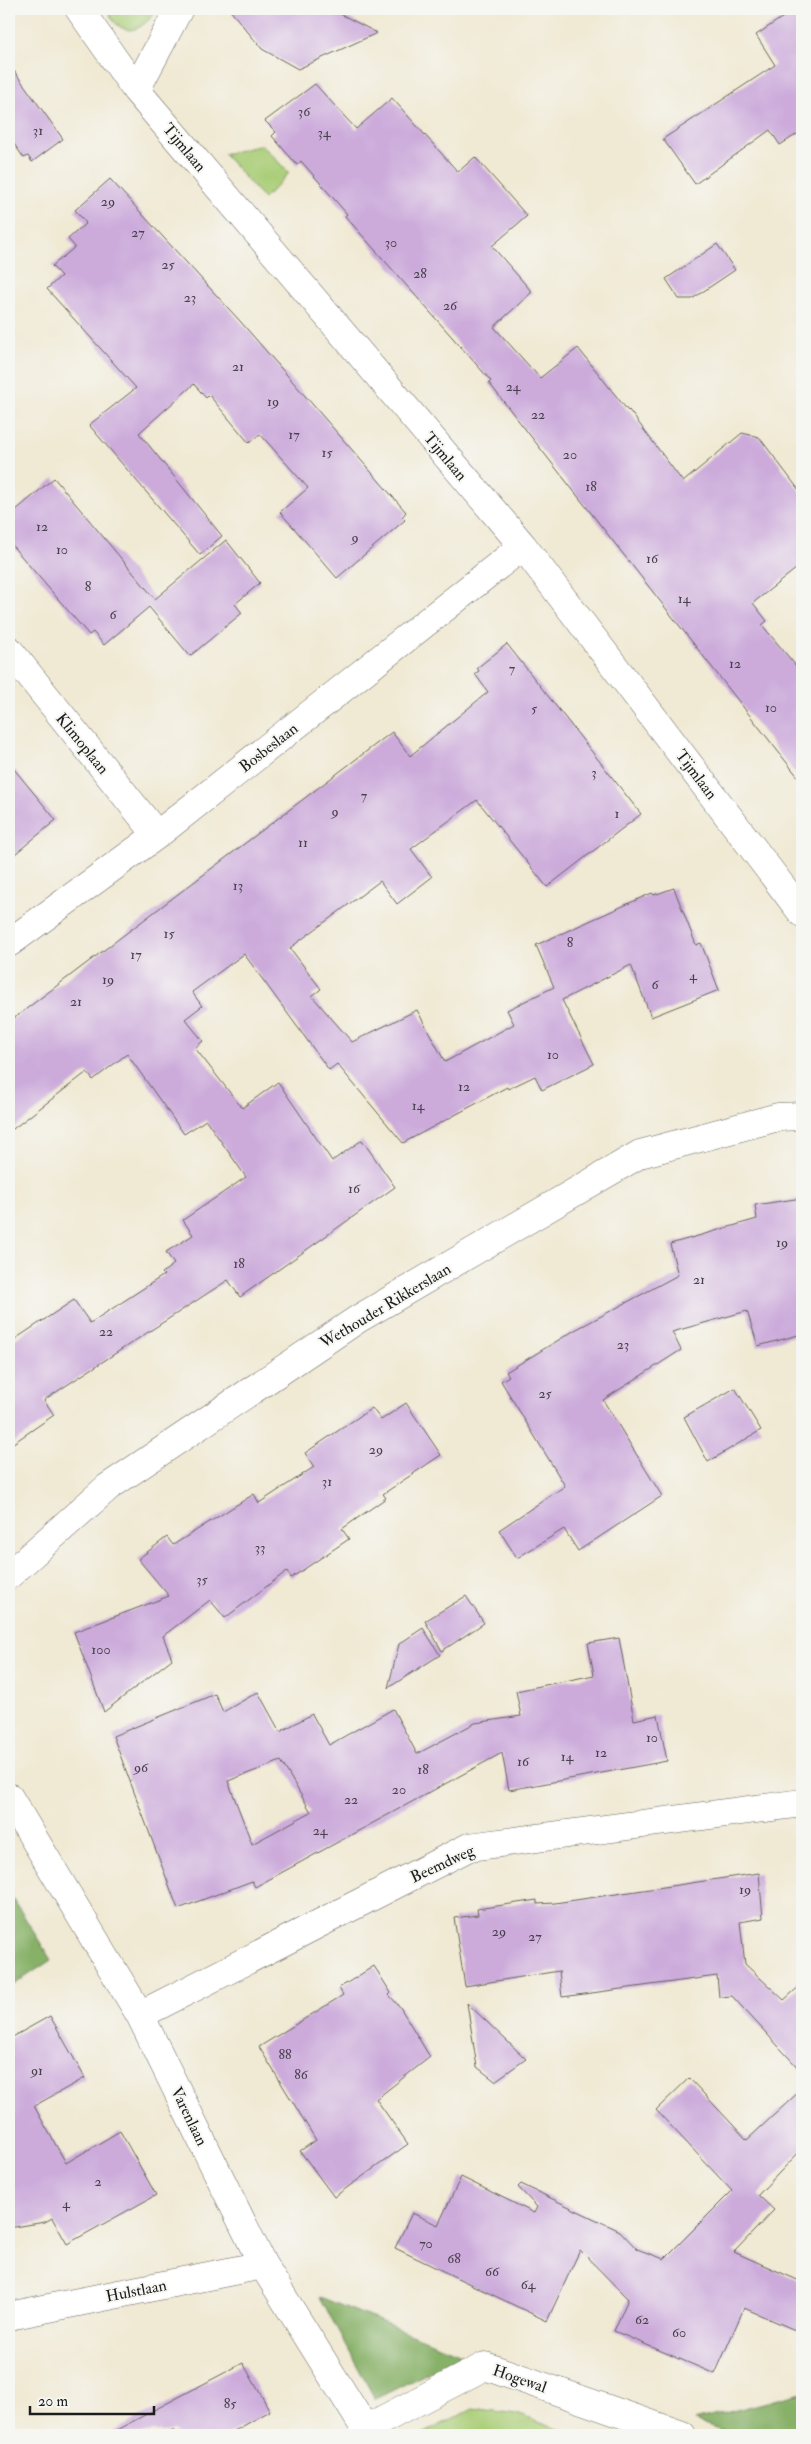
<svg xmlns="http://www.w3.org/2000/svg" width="811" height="2444" font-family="'IM FELL Double Pica',serif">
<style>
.green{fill:#aace78;stroke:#63754a}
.forest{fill:#87b168;stroke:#526642}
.building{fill:#ccabdb;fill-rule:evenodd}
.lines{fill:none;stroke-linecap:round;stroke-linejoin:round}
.street-casing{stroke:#66645c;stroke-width:29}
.street{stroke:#fff;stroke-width:28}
.labels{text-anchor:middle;stroke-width:4;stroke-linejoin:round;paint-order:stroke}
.number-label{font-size:14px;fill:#48404c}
.street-label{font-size:16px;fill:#1c1c1c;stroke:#f6f6f2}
</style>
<rect width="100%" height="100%" fill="#f6f6f2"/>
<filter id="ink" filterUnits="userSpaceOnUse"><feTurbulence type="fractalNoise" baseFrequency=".02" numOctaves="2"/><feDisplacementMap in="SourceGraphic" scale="10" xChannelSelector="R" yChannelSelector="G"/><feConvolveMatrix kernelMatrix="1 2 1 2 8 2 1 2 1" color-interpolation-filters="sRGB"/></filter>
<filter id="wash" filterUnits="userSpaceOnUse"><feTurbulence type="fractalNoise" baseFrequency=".0096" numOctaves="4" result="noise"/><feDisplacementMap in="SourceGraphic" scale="20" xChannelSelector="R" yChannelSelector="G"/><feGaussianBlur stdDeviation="1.12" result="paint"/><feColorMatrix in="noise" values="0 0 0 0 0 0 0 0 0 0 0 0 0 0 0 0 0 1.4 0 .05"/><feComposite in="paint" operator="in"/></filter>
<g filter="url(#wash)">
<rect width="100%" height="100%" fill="#f0e9d3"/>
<path class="green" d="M 106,9 L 156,9 C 150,22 132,38 118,25 C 113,22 110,14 106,9 Z
M 262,145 L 289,173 L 264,199 L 224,154 Z
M 473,2408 L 516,2414 L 574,2435 L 421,2435 Z"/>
<path class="forest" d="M 9,1892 L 51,1960 L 9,1988 Z
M 320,2297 L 464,2355 L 375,2399 Z
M 802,2393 L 802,2435 L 738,2435 L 694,2421 Z"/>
<g id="blocks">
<path class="building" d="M 229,9 L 331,9 L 377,33 L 298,69 L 262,49 Z
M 795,9 L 802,9 L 802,131 L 780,145 L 770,130 L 695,184 L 663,139 L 775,65 L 756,35 Z
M 9,64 L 63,139 L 32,162 L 28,156 L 24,158 L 9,137 Z
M 315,84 L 356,129 L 392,98 L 458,172 L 475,157 L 527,216 L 492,246 L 532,292 L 494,327 L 540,378 L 578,348 L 628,411 L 629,410 L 683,482 L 742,433 L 759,437 L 802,494 L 802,564 L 753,603 L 767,621 L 762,625 L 802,673 L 802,782 L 489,383 L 491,381 L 345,216 L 347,214 L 301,161 L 297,165 L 272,136 L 276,132 L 265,121 Z
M 110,179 L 240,321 L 406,512 L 402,517 L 405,520 L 337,578 L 280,512 L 308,488 L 260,434 L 249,443 L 209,395 L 206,398 L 194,384 L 139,433 L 222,536 L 200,555 L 89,425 L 136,388 L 47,289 L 61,276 L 52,266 L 75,247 L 68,239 L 86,223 L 75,210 Z
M 717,244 L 735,270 L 692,299 L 679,299 L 666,279 Z
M 54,478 L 155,599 L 226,540 L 260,583 L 235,604 L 242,613 L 190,656 L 149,607 L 104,645 L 93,632 L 89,635 L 9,542 L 9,516 Z
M 507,644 L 641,814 L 547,887 L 477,800 L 411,849 L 432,877 L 397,904 L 380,881 L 290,948 L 321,989 L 312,996 L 352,1042 L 417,1010 L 445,1062 L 514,1024 L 507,1010 L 554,987 L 536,945 L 652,893 L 654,895 L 674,888 L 696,945 L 701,943 L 719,990 L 651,1017 L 631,965 L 562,1000 L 594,1064 L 542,1090 L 535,1076 L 508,1089 L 507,1087 L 403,1143 L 337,1064 L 329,1070 L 244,954 L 192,992 L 202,1006 L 185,1019 L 203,1041 L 195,1048 L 242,1108 L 278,1082 L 332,1161 L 362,1140 L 395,1187 L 240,1297 L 228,1280 L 44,1400 L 54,1415 L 9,1446 L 9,1343 L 74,1300 L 90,1323 L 164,1275 L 162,1273 L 174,1264 L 166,1252 L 193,1235 L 183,1220 L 246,1177 L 206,1120 L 184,1134 L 127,1054 L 93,1080 L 87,1072 L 9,1132 L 9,1022 L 392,732 L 410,756 L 488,692 L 475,674 L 479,671 L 477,668 Z
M 9,763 L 56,820 L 9,859 Z
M 802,1198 L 802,1334 L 758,1346 L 747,1311 L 672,1332 L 681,1350 L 603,1400 L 662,1496 L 578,1551 L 564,1529 L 517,1558 L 499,1530 L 565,1486 L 501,1381 L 509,1376 L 506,1372 L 575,1330 L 678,1275 L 670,1244 L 757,1219 L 755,1205 Z
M 735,1388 L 761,1430 L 708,1462 L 684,1417 Z
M 406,1403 L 441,1455 L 383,1494 L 386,1498 L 342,1529 L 349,1539 L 291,1578 L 287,1571 L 225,1618 L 210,1600 L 163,1636 L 172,1659 L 104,1712 L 74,1632 L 169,1596 L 138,1559 L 167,1537 L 173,1545 L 254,1494 L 259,1503 L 314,1467 L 305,1453 L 372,1408 L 381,1420 Z
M 466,1596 L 484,1623 L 442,1651 L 425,1621 Z
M 423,1628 L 440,1655 L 388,1688 L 399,1644 Z
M 619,1638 L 634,1720 L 658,1715 L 667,1761 L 509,1790 L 502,1753 L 255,1887 L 252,1881 L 178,1909 L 113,1736 L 215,1694 L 223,1712 L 258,1692 L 280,1732 L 312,1714 L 329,1745 L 393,1709 L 417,1754 L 475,1723 L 521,1716 L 516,1691 L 594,1675 L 588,1643 ZM 281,1761 L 311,1812 L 252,1844 L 228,1781 Z
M 759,1873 L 763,1918 L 740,1922 L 745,1964 L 784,2000 L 802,1984 L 802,2072 L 732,1996 L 719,1997 L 717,1976 L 562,1997 L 559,1971 L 465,1986 L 454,1918 L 478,1915 L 477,1909 L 537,1900 L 537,1904 L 555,1903 Z
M 374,1966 L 391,1993 L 389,1995 L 400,2007 L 430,2057 L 376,2099 L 408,2144 L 334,2197 L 300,2151 L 316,2140 L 259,2047 L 343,1995 L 339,1988 Z
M 467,2003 L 526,2059 L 495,2081 L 477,2067 Z
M 50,2016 L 85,2078 L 34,2106 L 66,2163 L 120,2131 L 156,2195 L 67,2244 L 52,2218 L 45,2222 L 9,2228 L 9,2039 Z
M 689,2078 L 747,2140 L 802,2089 L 802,2149 L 758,2195 L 774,2210 L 734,2252 L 802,2282 L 802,2333 L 744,2308 L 715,2374 L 614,2331 L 628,2299 L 580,2250 L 547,2321 L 395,2248 L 412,2213 L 438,2225 L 461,2177 L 534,2213 L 537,2207 L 518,2187 L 521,2184 L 620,2231 L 637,2249 L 664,2259 L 732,2191 L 656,2110 Z
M 243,2363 L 270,2411 L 227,2435 L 176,2435 L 174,2431 L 107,2435 Z"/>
</g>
</g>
<g filter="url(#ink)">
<use href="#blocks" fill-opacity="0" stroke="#66645c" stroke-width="1"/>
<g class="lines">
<g class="street-casing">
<path id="street" d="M 79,9 L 136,90 L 523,546 L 802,913
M 136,90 L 179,9
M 9,650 L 157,835
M 9,943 L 157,835 L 523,546
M 9,1575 L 108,1487 L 358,1319 L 640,1154 L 778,1117 L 802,1116
M 9,1797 L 140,2015 L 263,2265 L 369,2435
M 140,2015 L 469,1847 L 802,1803
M 9,2316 L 263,2265
M 365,2429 L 485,2366 L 682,2435"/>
</g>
<use href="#street" class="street"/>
</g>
</g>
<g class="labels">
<g class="number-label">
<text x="304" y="116">36</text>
<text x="38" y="135">31</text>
<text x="324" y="137">34</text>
<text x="108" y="206">29</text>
<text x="138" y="237">27</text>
<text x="391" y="247">30</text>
<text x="168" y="269">25</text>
<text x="420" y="278">28</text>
<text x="190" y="302">23</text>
<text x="450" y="310">26</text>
<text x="238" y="371">21</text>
<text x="513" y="391">24</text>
<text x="273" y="406">19</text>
<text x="538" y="419">22</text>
<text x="294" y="439">17</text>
<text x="327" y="457">15</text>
<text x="570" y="459">20</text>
<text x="591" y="491">18</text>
<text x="42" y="531">12</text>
<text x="355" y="542">9</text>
<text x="62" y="554">10</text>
<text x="652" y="563">16</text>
<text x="88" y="591">8</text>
<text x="684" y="603">14</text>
<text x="113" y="619">6</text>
<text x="735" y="668">12</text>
<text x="512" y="673">7</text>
<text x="771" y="712">10</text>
<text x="534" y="713">5</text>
<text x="594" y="777">3</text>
<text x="364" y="800">7</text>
<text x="335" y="816">9</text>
<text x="617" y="818">1</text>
<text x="303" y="847">11</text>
<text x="238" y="890">13</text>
<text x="169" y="938">15</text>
<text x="570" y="947">8</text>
<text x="136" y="959">17</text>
<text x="693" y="980">4</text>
<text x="108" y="984">19</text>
<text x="655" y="989">6</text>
<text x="76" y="1006">21</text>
<text x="553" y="1059">10</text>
<text x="464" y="1091">12</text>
<text x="418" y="1110">14</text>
<text x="354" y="1193">16</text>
<text x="782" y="1247">19</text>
<text x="239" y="1268">18</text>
<text x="699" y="1284">21</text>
<text x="106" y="1336">22</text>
<text x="623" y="1349">23</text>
<text x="545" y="1398">25</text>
<text x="376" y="1454">29</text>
<text x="327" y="1486">31</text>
<text x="260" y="1552">33</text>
<text x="202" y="1584">35</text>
<text x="101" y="1654">100</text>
<text x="652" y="1742">10</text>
<text x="601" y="1757">12</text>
<text x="567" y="1761">14</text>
<text x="523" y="1766">16</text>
<text x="141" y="1772">96</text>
<text x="423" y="1774">18</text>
<text x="399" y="1794">20</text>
<text x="351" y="1804">22</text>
<text x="320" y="1835">24</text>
<text x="745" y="1894">19</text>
<text x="499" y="1936">29</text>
<text x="535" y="1941">27</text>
<text x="285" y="2059">88</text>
<text x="37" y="2075">91</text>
<text x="301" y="2079">86</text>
<text x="98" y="2186">2</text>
<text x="66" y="2208">4</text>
<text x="426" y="2248">70</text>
<text x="454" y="2263">68</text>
<text x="492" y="2276">66</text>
<text x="528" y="2289">64</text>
<text x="642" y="2324">62</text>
<text x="679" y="2337">60</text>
<text x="230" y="2408">85</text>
</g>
<g class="street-label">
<text transform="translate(185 147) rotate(50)" y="6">Tijmlaan</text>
<text transform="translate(446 456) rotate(50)" y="6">Tijmlaan</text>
<text transform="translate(83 743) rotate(51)" y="6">Klimoplaan</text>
<text transform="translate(268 747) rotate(-38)" y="6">Bosbeslaan</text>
<text transform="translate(697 774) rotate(53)" y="6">Tijmlaan</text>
<text transform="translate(385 1305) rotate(-31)" y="6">Wethouder Rikkerslaan</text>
<text transform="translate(442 1863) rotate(-25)" y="6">Beemdweg</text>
<text transform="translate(190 2116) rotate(64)" y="6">Varenlaan</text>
<text transform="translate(136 2290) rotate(-11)" y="6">Hulstlaan</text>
<text transform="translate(520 2378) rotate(19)" y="6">Hogewal</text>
</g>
</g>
<rect width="811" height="2444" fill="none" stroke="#f6f6f2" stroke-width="30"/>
<path d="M30 2406v8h124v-8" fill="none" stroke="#1c1c1c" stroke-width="2.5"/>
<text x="38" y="2406" font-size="15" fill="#1c1c1c" stroke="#f6f6f2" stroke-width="4" paint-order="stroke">20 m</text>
</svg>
